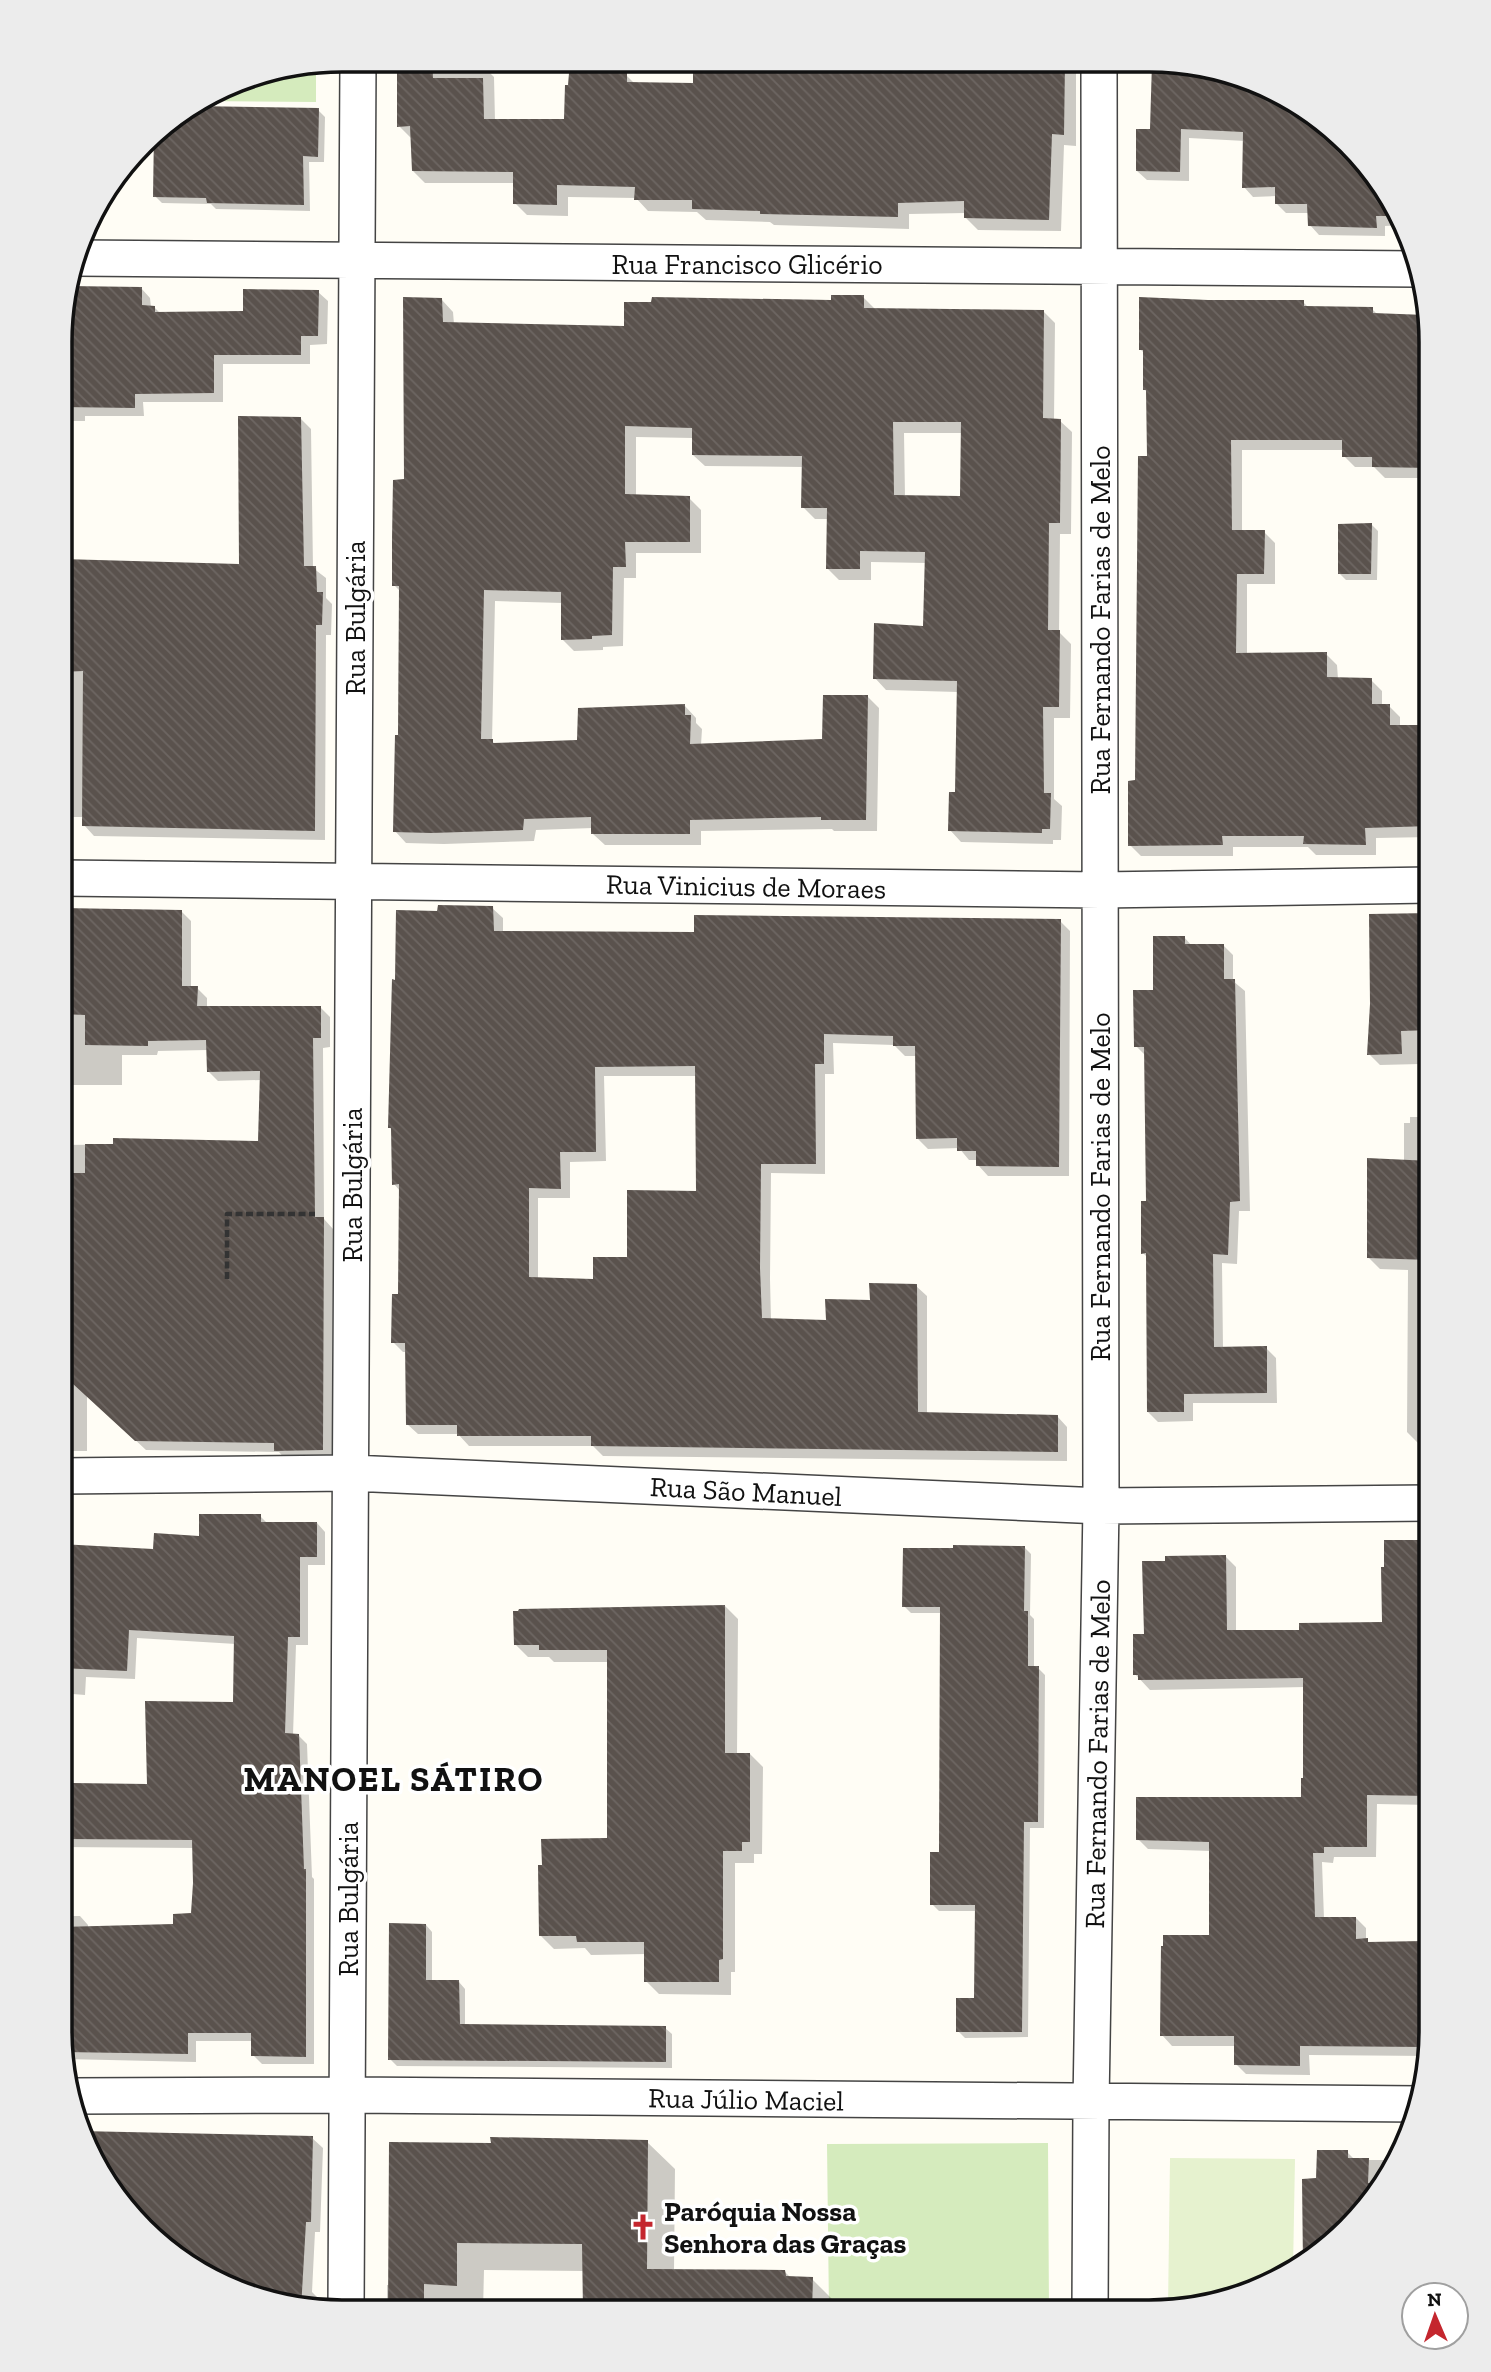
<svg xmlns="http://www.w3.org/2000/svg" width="1491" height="2372" font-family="'Zilla Slab',serif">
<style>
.grass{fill:#d5ebbd}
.pitch{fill:#e6f2cf}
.shadow{fill:#0003;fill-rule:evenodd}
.building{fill:url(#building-back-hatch);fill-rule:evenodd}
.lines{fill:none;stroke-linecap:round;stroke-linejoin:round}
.minor-casing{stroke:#444;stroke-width:38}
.path{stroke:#333;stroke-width:4.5;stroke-dasharray:7 3.5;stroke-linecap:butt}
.minor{stroke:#fff;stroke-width:35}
.labels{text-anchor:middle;stroke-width:7;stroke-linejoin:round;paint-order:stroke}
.street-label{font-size:28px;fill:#111;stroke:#fff}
.poi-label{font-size:28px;font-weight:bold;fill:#111;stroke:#fff;text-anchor:start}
.district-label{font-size:35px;font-weight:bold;letter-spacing:2px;fill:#111;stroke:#fff}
.rim{fill:none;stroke:#111;stroke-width:3.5}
</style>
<defs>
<pattern id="building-back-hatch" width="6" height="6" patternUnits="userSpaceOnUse" patternTransform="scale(1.75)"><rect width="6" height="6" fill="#5a524d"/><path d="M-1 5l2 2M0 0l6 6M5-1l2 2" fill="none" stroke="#6d6662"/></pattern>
</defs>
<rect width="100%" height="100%" fill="#fffdf5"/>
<path class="grass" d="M 316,64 L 316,102 L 202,101 L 234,81 Z
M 1048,2143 L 1049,2312 L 829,2312 L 827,2144 Z"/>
<path class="pitch" d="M 1170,2158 L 1295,2159 L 1293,2270 L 1257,2291 L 1168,2309 Z"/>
<path class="shadow" d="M 399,60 L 482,65 L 494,77 L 495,121 L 566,120 L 626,75 L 635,84 L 695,85 L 759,67 L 760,61 L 1076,62 L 1076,146 L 1064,145 L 1061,231 L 978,230 L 966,218 L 966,213 L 909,214 L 909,229 L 774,225 L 770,222 L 706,220 L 697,212 L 648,211 L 636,198 L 568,197 L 568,216 L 527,215 L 515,203 L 515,183 L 425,183 L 413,171 L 411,138 L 399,126 Z
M 1154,62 L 1187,62 L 1258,81 L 1374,170 L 1405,225 L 1385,226 L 1385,236 L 1319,235 L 1310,225 L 1309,213 L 1286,213 L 1277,204 L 1277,196 L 1253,197 L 1244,187 L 1245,141 L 1189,138 L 1189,181 L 1147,180 L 1137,171 L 1152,130 Z
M 190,108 L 318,110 L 325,117 L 324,162 L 309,162 L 310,211 L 216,209 L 211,204 L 162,203 L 155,196 L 156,129 Z
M 67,288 L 141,288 L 150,298 L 151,307 L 154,307 L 160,313 L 245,313 L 318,292 L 328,301 L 327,344 L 310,345 L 310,364 L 223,364 L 223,402 L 143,402 L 144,416 L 85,416 L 85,421 L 62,421 L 62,305 Z
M 863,297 L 875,309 L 1043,311 L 1055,323 L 1054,420 L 1060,421 L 1072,432 L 1071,534 L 1060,534 L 1059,632 L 1071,644 L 1070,718 L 1054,718 L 1054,799 L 1062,806 L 1061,840 L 1053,840 L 1053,844 L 961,842 L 950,830 L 956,794 L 958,692 L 886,690 L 875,678 L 924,628 L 927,563 L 871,562 L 871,580 L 839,580 L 827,568 L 828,519 L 815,519 L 803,507 L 804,467 L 705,466 L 693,455 L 693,438 L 636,437 L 636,496 L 689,498 L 701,510 L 701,553 L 636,553 L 636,578 L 624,578 L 623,646 L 603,647 L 603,650 L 574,651 L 562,639 L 563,603 L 495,601 L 492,741 L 496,745 L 579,742 L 685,706 L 696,718 L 696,723 L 702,729 L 701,745 L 824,741 L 867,696 L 879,708 L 877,831 L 834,831 L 832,829 L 701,831 L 701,845 L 605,845 L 593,834 L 593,828 L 536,830 L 534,841 L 444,844 L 406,843 L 395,831 L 399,738 L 401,592 L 394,585 L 405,481 L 442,300 L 453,312 L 454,324 L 626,328 ZM 904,433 L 963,433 L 961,497 L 905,497 Z
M 1303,302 L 1309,308 L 1372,309 L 1378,315 L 1427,316 L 1432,341 L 1431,478 L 1385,478 L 1374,467 L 1355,467 L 1344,456 L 1344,450 L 1242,450 L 1242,532 L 1264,532 L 1275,543 L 1275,584 L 1247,584 L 1247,655 L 1326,654 L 1337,665 L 1338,679 L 1371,680 L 1382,691 L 1382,706 L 1389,706 L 1400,717 L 1400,727 L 1423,726 L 1431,735 L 1431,837 L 1376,838 L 1376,855 L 1316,855 L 1308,847 L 1233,847 L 1233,856 L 1141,856 L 1130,845 L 1137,782 L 1149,458 L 1148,393 L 1144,389 L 1144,353 L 1140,349 Z
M 300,418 L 311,429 L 313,568 L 326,578 L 326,598 L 332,604 L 331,635 L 326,635 L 325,840 L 94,836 L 84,825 L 84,817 L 61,817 L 62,561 L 241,566 Z
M 1371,524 L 1378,531 L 1377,580 L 1346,580 L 1339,573 Z
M 492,908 L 503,918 L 503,933 L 696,933 L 1060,921 L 1070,931 L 1069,1176 L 988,1176 L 978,1165 L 978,1160 L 969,1160 L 959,1148 L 928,1149 L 918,1139 L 916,1056 L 905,1056 L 894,1045 L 833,1043 L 834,1074 L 825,1074 L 825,1174 L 771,1173 L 770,1279 L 771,1320 L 827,1322 L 872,1302 L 916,1286 L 927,1296 L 927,1414 L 1057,1416 L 1067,1427 L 1067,1461 L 603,1456 L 593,1446 L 469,1446 L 458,1434 L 418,1434 L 407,1424 L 407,1352 L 403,1352 L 393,1342 L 399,1296 L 400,1191 L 394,1184 L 393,1131 L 390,1128 L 397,981 L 439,912 ZM 604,1076 L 697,1076 L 698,1192 L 629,1259 L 595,1281 L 538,1279 L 538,1198 L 570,1198 L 570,1162 L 606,1161 Z
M 61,910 L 181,911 L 191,921 L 191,988 L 197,988 L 207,998 L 207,1008 L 320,1007 L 330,1017 L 330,1047 L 323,1048 L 324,1219 L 333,1229 L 332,1460 L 286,1460 L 279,1452 L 146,1450 L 87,1395 L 87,1451 L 60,1451 L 61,1145 L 260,1143 L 261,1080 L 218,1081 L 208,1071 L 208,1050 L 158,1051 L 157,1055 L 122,1055 L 122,1085 L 61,1085 Z
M 1371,915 L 1431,915 L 1431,1443 L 1418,1443 L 1407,1432 L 1408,1270 L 1380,1269 L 1369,1258 L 1404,1161 L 1404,1123 L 1410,1123 L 1410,1117 L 1418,1117 L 1420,1064 L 1380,1065 L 1369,1054 L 1372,1004 Z
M 1184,937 L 1192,946 L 1223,945 L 1233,955 L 1233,981 L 1245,991 L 1250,1211 L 1239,1211 L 1237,1264 L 1222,1263 L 1223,1348 L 1266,1348 L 1276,1358 L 1277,1403 L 1193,1403 L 1193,1421 L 1158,1422 L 1148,1412 L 1148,1258 L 1143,1253 L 1148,1203 L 1146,1056 L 1136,1046 L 1155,991 Z
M 260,1516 L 268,1524 L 317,1523 L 325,1532 L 325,1565 L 308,1565 L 308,1645 L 296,1645 L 293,1735 L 298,1735 L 307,1744 L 312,1877 L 314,1879 L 314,2064 L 262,2064 L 253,2055 L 253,2041 L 196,2041 L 196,2062 L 65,2059 L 60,2031 L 60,1916 L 80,1916 L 88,1925 L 88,1928 L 175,1926 L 193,1915 L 194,1848 L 60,1847 L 60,1785 L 149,1785 L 235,1704 L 236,1644 L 137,1638 L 135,1679 L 86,1677 L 85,1695 L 60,1693 L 60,1546 L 155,1550 L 201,1538 Z
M 1386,1541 L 1431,1542 L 1431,1805 L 1377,1804 L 1376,1857 L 1334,1857 L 1333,1863 L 1322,1862 L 1324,1919 L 1356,1918 L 1366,1928 L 1366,1940 L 1371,1944 L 1431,1943 L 1429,2056 L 1309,2055 L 1310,2075 L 1246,2074 L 1236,2064 L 1236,2046 L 1172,2046 L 1162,2035 L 1211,1937 L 1211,1851 L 1148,1849 L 1138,1839 L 1303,1799 L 1305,1779 L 1305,1687 L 1150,1690 L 1135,1674 L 1166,1562 L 1226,1557 L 1236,1567 L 1236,1632 L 1301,1632 L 1384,1624 Z
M 1025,1548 L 1031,1554 L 1030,1615 L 1034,1619 L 1034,1668 L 1038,1668 L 1045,1675 L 1044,1828 L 1030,1828 L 1028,2037 L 965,2038 L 958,2031 L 976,1999 L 976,1911 L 939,1911 L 932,1904 L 940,1854 L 942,1613 L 911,1613 L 904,1606 Z
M 725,1606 L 738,1619 L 737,1755 L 750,1754 L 763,1767 L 762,1854 L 754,1854 L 754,1863 L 735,1863 L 735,1972 L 731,1972 L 731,1995 L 659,1994 L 646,1981 L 646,1954 L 591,1955 L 585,1948 L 554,1949 L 541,1936 L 609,1840 L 609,1662 L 554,1662 L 549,1657 L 528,1657 L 515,1644 Z
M 426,1925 L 432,1932 L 432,1982 L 459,1982 L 465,1989 L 465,2026 L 665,2028 L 672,2034 L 672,2068 L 397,2066 L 390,2059 Z
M 80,2133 L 312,2138 L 323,2148 L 320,2232 L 315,2232 L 312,2292 L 323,2303 L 323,2310 L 305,2310 L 233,2291 L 117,2202 Z
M 647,2142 L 675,2169 L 674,2271 L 785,2272 L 791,2278 L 812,2279 L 839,2306 L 839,2312 L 584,2311 L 584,2271 L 484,2270 L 483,2311 L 387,2310 L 387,2285 L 390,2285 L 492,2144 Z
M 1347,2152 L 1355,2160 L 1396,2160 L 1374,2202 L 1322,2254 L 1301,2266 L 1301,2264 L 1305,2263 L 1318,2180 Z"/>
<path class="building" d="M 397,60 L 432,60 L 433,78 L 483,78 L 484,119 L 564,119 L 565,85 L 568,85 L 569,73 L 577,73 L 576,70 L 627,73 L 627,82 L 693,83 L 693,66 L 768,65 L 768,61 L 1065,62 L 1064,135 L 1052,134 L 1049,220 L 964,218 L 964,201 L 898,203 L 898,217 L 760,214 L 760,211 L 692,209 L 692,200 L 634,200 L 635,187 L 557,185 L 557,205 L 513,204 L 513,172 L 412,171 L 410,126 L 397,127 Z
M 1152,62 L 1187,62 L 1258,81 L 1322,118 L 1374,170 L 1400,216 L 1376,216 L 1377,228 L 1308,226 L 1307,204 L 1275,204 L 1275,187 L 1242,188 L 1243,132 L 1181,129 L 1180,172 L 1136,171 L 1136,129 L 1150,129 Z
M 193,106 L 319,108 L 318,157 L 303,156 L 304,205 L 207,203 L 206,198 L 153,197 L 154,131 Z
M 68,286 L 142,287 L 142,305 L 155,306 L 155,312 L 243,311 L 243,289 L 319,290 L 318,336 L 301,336 L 301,355 L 214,355 L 214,393 L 135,394 L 135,408 L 62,407 L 62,305 Z
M 831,295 L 864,295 L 864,308 L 1044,310 L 1043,418 L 1061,419 L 1060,523 L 1049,523 L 1048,630 L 1060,630 L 1059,707 L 1043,707 L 1044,793 L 1051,793 L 1050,829 L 1042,829 L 1042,833 L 948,831 L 949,792 L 955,792 L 957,681 L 873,679 L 874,623 L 923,626 L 925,552 L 860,551 L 860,569 L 826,569 L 827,508 L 801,508 L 802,456 L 692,455 L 692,428 L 625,426 L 625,494 L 690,496 L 690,542 L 625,542 L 626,567 L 613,567 L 612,635 L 592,636 L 592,639 L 561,640 L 561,592 L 484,590 L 481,739 L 493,739 L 493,743 L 577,740 L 578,708 L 685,704 L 685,715 L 691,715 L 690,744 L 822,739 L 823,695 L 868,695 L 866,820 L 821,820 L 821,817 L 690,820 L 690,834 L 591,834 L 591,817 L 524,819 L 523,830 L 431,833 L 393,832 L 395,735 L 398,735 L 399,586 L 392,586 L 392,539 L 393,480 L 404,479 L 403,297 L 442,298 L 443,322 L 624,326 L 624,302 L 651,302 L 652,297 L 831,300 ZM 893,422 L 961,422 L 960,496 L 894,495 Z
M 1139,297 L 1208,300 L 1304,300 L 1304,306 L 1373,307 L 1373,313 L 1426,315 L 1432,341 L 1431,468 L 1372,467 L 1372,457 L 1342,457 L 1342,440 L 1231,440 L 1232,530 L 1265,530 L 1264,574 L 1237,574 L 1236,653 L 1327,652 L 1327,677 L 1372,678 L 1372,704 L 1390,704 L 1390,725 L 1424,725 L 1424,782 L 1431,781 L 1431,826 L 1365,828 L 1366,845 L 1303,844 L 1304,836 L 1222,836 L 1223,845 L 1128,846 L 1128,781 L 1135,780 L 1138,456 L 1147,456 L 1146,390 L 1143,390 L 1143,350 L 1139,350 Z
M 238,416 L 301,417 L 304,566 L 316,566 L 317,592 L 323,592 L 322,625 L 316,625 L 315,831 L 82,826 L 83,671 L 61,672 L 62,559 L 239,564 Z
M 1372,523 L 1371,574 L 1338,574 L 1338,524 Z
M 438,905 L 493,906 L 494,931 L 694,932 L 694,915 L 1061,919 L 1059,1167 L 976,1166 L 976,1151 L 957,1151 L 957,1138 L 916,1139 L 915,1046 L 893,1046 L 893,1036 L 824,1034 L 824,1064 L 815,1064 L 816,1164 L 761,1164 L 760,1268 L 762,1318 L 826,1320 L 825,1299 L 870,1300 L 869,1283 L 917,1284 L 918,1412 L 1058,1415 L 1058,1452 L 591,1446 L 591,1436 L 457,1436 L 457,1425 L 406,1425 L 405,1343 L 391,1343 L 392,1294 L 398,1294 L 399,1184 L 392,1185 L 391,1128 L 388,1128 L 392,979 L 395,980 L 396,910 L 437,911 ZM 695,1066 L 696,1191 L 627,1190 L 627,1257 L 593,1257 L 593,1279 L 529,1277 L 529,1188 L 561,1189 L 560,1152 L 596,1152 L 595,1067 Z
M 61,908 L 182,910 L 182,986 L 198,986 L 197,1006 L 321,1006 L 321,1038 L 313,1038 L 315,1217 L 324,1217 L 323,1450 L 274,1451 L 274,1443 L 135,1441 L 60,1372 L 60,1323 L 64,1323 L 64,1252 L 61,1252 L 61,1173 L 85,1173 L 85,1144 L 113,1144 L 113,1138 L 258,1141 L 260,1071 L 207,1072 L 206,1040 L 148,1041 L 148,1046 L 85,1045 L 85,1015 L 61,1014 Z
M 1431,913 L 1431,1030 L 1401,1031 L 1402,1054 L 1367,1055 L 1370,1004 L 1369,914 Z
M 1153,936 L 1185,936 L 1185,944 L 1224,944 L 1224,979 L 1235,979 L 1240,1201 L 1230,1202 L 1228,1255 L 1213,1254 L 1214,1347 L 1267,1346 L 1267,1393 L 1184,1394 L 1184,1412 L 1147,1412 L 1146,1253 L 1141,1254 L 1141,1201 L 1146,1201 L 1144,1047 L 1134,1047 L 1133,990 L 1153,990 Z
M 1367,1158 L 1431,1161 L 1431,1260 L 1367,1258 Z
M 199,1514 L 261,1514 L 261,1522 L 317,1522 L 317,1557 L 300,1557 L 300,1637 L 288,1637 L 285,1733 L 299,1734 L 304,1869 L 306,1869 L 306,2057 L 251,2056 L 251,2033 L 188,2033 L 188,2054 L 64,2052 L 60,2031 L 60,1927 L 173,1924 L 173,1914 L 191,1913 L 193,1883 L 192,1840 L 70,1839 L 71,1783 L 147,1784 L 145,1701 L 233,1702 L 234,1636 L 129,1630 L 127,1671 L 60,1668 L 60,1544 L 153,1549 L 154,1533 L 199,1536 Z
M 1384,1540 L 1427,1540 L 1427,1568 L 1429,1568 L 1431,1796 L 1367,1795 L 1367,1847 L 1324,1847 L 1324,1853 L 1313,1853 L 1315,1917 L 1356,1917 L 1356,1939 L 1368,1938 L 1368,1942 L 1423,1941 L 1425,2047 L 1300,2046 L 1300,2066 L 1234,2065 L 1234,2036 L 1160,2036 L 1161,1946 L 1163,1946 L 1163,1935 L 1209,1935 L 1209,1842 L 1136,1840 L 1136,1797 L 1301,1797 L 1301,1778 L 1303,1778 L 1303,1678 L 1138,1680 L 1138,1675 L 1133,1675 L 1133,1634 L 1144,1634 L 1142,1561 L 1165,1561 L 1165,1556 L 1226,1555 L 1227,1630 L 1299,1630 L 1299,1623 L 1382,1622 L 1381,1567 L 1384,1567 Z
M 953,1545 L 1025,1546 L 1024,1611 L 1028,1611 L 1028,1666 L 1039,1666 L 1038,1822 L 1024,1822 L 1022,2032 L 956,2032 L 956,1998 L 974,1998 L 975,1905 L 930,1905 L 930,1852 L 939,1852 L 940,1607 L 902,1607 L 903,1548 L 953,1548 Z
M 725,1605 L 725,1753 L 750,1753 L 750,1842 L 742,1842 L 742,1851 L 723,1851 L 723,1959 L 719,1960 L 719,1982 L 644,1982 L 644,1942 L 577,1942 L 576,1936 L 539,1936 L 538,1865 L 542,1865 L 541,1839 L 607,1838 L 607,1650 L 539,1650 L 539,1645 L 514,1645 L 513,1611 L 518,1611 L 519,1609 Z
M 389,1923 L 426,1924 L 426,1980 L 459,1980 L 460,2024 L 666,2026 L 666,2062 L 388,2060 Z
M 79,2131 L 313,2136 L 311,2222 L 306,2222 L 301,2309 L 233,2291 L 169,2254 L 117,2202 L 81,2138 Z
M 490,2137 L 648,2140 L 647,2269 L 785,2270 L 786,2276 L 813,2277 L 812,2312 L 583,2311 L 582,2244 L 457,2243 L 457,2286 L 424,2284 L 424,2310 L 388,2310 L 389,2142 L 491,2143 Z
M 1317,2150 L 1348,2150 L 1348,2158 L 1369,2158 L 1368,2183 L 1384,2183 L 1374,2202 L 1322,2254 L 1303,2265 L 1302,2179 L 1316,2178 Z"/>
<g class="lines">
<g class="minor-casing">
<path id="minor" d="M 76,258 L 1417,269
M 61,878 L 1100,890 L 1431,885
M 60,1476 L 351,1473 L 1101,1506 L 1431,1503
M 72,2096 L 347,2095 L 1420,2104
M 346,2310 L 358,60
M 1090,2312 L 1091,2103 L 1101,1506 L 1099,62"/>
</g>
<path class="path" d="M 227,1279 L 227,1214 L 315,1214"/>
<use href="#minor" class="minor"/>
</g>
<defs>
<g id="church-bare" transform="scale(2.1)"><path d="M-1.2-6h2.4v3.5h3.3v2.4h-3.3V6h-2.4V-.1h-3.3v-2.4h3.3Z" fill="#c4262e" stroke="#fff" stroke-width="2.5" paint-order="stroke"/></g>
</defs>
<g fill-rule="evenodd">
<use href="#church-bare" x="643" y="2227"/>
</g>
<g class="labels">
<g class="street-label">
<text x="747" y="274">Rua Francisco Glicério</text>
<text transform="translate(355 618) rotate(-90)" y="10">Rua Bulgária</text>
<text transform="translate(1100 620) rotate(-90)" y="10">Rua Fernando Farias de Melo</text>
<text transform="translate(746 886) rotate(1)" y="10">Rua Vinicius de Moraes</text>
<text transform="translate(352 1185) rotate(-90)" y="10">Rua Bulgária</text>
<text transform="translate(1100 1187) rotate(-90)" y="10">Rua Fernando Farias de Melo</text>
<text transform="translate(746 1491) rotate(3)" y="10">Rua São Manuel</text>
<text transform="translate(1097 1754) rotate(-89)" y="10">Rua Fernando Farias de Melo</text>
<text transform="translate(348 1899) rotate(-90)" y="10">Rua Bulgária</text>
<text transform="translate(746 2099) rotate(1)" y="10">Rua Júlio Maciel</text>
</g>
<g class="poi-label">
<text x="664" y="2221">Paróquia Nossa<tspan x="664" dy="32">Senhora das Graças</tspan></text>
</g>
<g class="district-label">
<text x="394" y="1791">MANOEL SÁTIRO</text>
</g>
</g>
<path d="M0 0H1491V2372H0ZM342 72H1149A270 270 0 0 1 1419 342V2030A270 270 0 0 1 1149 2300H342A270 270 0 0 1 72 2030V342A270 270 0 0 1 342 72Z" fill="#ececec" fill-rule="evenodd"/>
<path class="rim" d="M342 72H1149A270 270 0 0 1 1419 342V2030A270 270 0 0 1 1149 2300H342A270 270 0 0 1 72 2030V342A270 270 0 0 1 342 72Z"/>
<g transform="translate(1435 2316) rotate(358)"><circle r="33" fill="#ffffff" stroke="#a0a0a0" stroke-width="2"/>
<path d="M0-5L12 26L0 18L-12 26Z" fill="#c4262e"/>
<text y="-10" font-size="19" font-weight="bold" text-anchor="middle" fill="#111111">N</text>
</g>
</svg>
